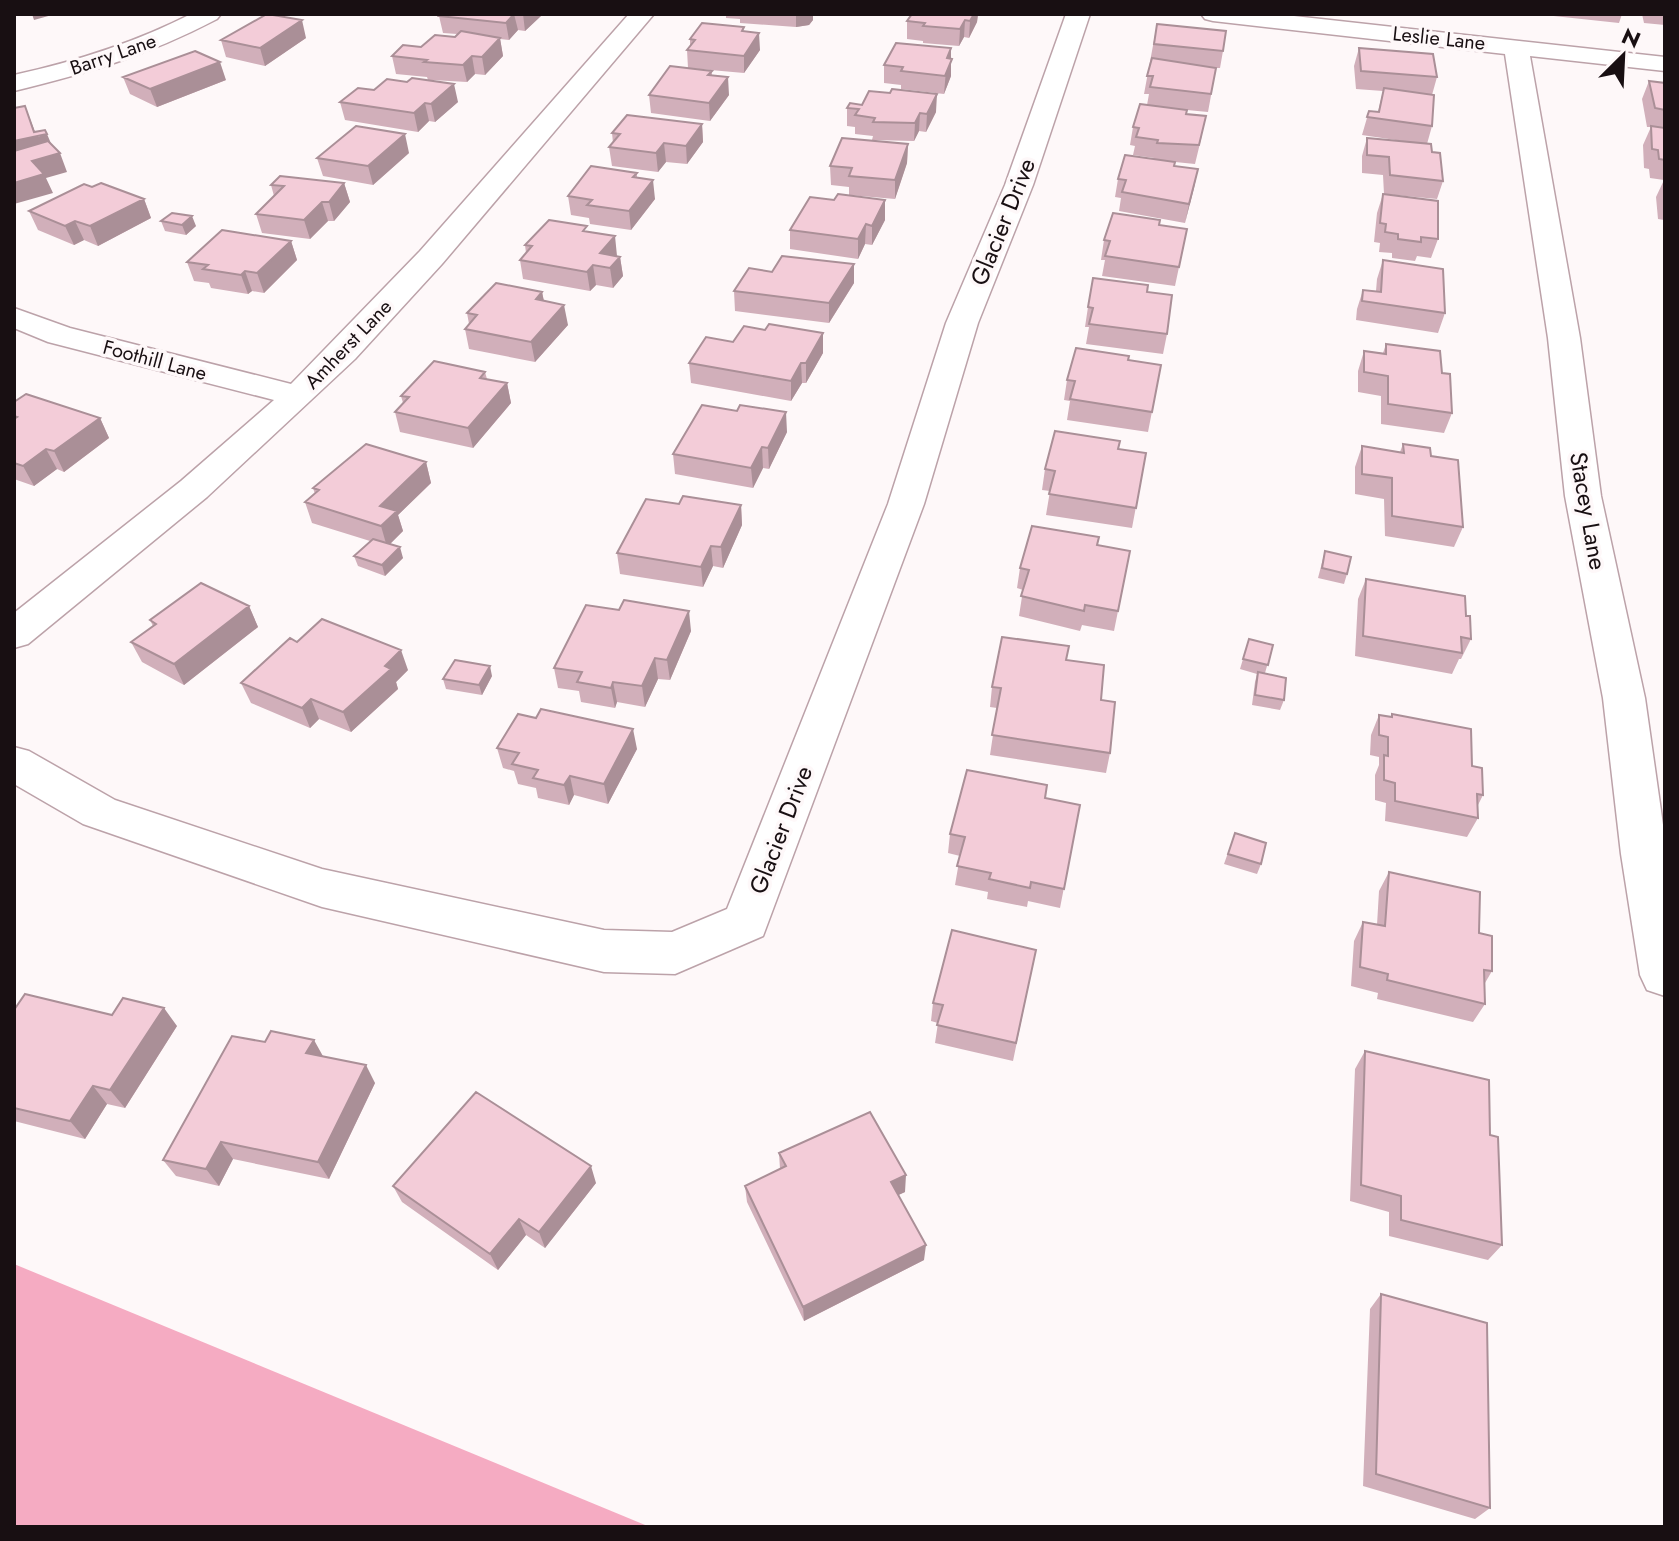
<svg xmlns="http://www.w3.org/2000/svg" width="1679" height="1541" font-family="Jost,sans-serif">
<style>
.forest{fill:#f5abc2}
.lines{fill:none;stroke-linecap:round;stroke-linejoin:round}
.minor-casing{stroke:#bca2a9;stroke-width:3}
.minor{fill:#fff;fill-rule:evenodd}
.wall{fill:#d1afba}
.shaded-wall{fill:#aa8f97}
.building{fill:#f3ccd8;stroke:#aa8f97;stroke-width:2}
.labels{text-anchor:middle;stroke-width:7;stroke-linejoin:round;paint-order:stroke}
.far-street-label{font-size:20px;fill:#180f12;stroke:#fef8f9}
.street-label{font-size:24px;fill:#180f12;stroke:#fef8f9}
</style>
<rect width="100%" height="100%" fill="#fef8f9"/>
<path class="forest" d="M 14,1264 L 650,1527 L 14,1527 Z"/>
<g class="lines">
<g class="minor-casing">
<path id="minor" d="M 191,14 L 221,14 L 217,19 C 146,56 91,72 14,91 L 14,75 C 77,61 134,43 191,14 Z
M 629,14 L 654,14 L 442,264 L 355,359 L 207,497 L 28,644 L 14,648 L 14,613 L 181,481 L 274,400 L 48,342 L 14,328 L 14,308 L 70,328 L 291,384 L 420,251 Z
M 1066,14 L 1090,14 L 1033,185 L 978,323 L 924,504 L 763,936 L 675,974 L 604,972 L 322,907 L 83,824 L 14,784 L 14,747 L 29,751 L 115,800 L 322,869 L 604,930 L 672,932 L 727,909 L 888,504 L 946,323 L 1005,185 Z
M 1201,14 L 1276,14 L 1665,57 L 1665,71 L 1530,56 L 1580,338 L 1601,496 L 1645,698 L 1665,839 L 1665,996 L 1647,990 L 1640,975 L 1621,854 L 1603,698 L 1565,496 L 1548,338 L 1505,54 L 1213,21 L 1205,19 Z"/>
</g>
<use href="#minor" class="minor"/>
</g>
<path class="wall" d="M 441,14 L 542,15 L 525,31 L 518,30 L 509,40 L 500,39 L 503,56 L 485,75 L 475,74 L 467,82 L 432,80 L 458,102 L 435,122 L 429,121 L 418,132 L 345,120 L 340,102 L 374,90 L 407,82 L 428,80 L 427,77 L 396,74 L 392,56 L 455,37 L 457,34 L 443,33 L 439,16 Z
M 726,14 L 813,14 L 813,20 L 809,25 L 796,27 L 740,23 L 740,19 L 726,18 Z
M 912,14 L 978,14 L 977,22 L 969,38 L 964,37 L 959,46 L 923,43 L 923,41 L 907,39 L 907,21 Z
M 1535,14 L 1622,14 L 1619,23 Z
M 1642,14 L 1665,14 L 1665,25 L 1644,23 Z
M 1157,24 L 1223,51 L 1220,68 L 1212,68 L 1216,68 L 1208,112 L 1187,110 L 1186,114 L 1202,135 L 1195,164 L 1175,162 L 1175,166 L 1198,169 L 1185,223 L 1119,211 L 1121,198 L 1115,197 L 1118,179 L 1154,159 L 1154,158 L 1133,155 L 1135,146 L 1130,145 L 1133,127 L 1147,105 L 1149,94 L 1144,94 Z
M 745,31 L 760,50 L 744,73 L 688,68 L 687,50 L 690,46 L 690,39 Z
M 306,38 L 265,66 L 226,57 L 221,40 Z
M 951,48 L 951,76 L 944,94 L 901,89 L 901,85 L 884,83 L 884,65 Z
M 1359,48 L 1437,77 L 1432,95 L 1432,126 L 1427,144 L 1432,152 L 1443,181 L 1437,199 L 1384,194 L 1383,175 L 1362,173 L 1362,156 L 1367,138 L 1416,143 L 1362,135 L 1369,111 L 1378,112 L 1383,91 L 1356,89 L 1354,66 Z
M 712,71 L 712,75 L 729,95 L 710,121 L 651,113 L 649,95 Z
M 123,77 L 226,80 L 157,107 L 130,94 Z
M 1649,81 L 1665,83 L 1665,224 L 1664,220 L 1658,219 L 1656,197 L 1664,180 L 1650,178 L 1649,169 L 1644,168 L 1643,145 L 1651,127 L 1647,127 L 1642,99 Z
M 847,108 L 936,112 L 926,132 L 919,131 L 914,141 L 872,140 L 873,136 L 855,134 L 855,127 L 847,126 Z
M 702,124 L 703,142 L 687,164 L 666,162 L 658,172 L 612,166 L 609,147 L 613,143 L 612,133 Z
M 908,144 L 907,163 L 895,199 L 849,195 L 849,187 L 831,185 L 830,166 Z
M 409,153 L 373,185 L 323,176 L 317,158 Z
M 637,173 L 637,177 L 655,199 L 631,230 L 590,224 L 589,218 L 571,215 L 568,196 Z
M 344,183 L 350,202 L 334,221 L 328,221 L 310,239 L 262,233 L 256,214 L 274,196 L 271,185 Z
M 92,187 L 144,199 L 151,218 L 98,246 L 84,240 L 74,245 L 38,230 L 29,211 Z
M 1383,194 L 1438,239 L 1431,258 L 1417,256 L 1415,261 L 1392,258 L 1392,253 L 1379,252 L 1380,243 L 1374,242 L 1377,213 Z
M 885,200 L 885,220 L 872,245 L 865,244 L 858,259 L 790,249 L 790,230 Z
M 161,221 L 196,226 L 186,235 L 165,231 Z
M 1159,225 L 1187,229 L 1175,286 L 1102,276 L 1105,260 L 1101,260 L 1104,240 Z
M 588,232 L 617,256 L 620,257 L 623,276 L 613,288 L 596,285 L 590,291 L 523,279 L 520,260 L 526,253 L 525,245 Z
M 291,241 L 297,260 L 264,293 L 252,291 L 248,294 L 211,288 L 209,283 L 194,281 L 187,262 Z
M 1383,260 L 1445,313 L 1438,333 L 1356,320 L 1357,309 L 1363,290 L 1376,291 L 1377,279 Z
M 772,272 L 854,283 L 829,323 L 735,311 L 734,291 Z
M 542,292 L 544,301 L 568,325 L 535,362 L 469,349 L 465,329 L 469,324 L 467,313 Z
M 1147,292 L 1167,334 L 1163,354 L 1086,344 L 1089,327 L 1085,327 L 1088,307 Z
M 733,342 L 823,353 L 806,383 L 802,383 L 791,401 L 691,383 L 689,363 Z
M 1386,344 L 1442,373 L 1452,413 L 1444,433 L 1381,424 L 1381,396 L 1358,392 L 1358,371 L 1364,351 L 1383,353 Z
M 1128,360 L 1161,365 L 1148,432 L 1067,420 L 1070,401 L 1064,400 L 1067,380 Z
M 485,372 L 487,379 L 507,383 L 511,403 L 473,448 L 400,432 L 395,412 L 403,403 L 401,396 Z
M 14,402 L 100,418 L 109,438 L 64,472 L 57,469 L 34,486 L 14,479 Z
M 737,411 L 787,432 L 769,469 L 763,468 L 753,488 L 675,474 L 673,454 Z
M 1403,444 L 1431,456 L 1463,527 L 1454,547 L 1385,536 L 1384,499 L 1355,494 L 1355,467 L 1362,446 L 1400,452 Z
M 1118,449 L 1146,453 L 1132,528 L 1046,515 L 1050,491 L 1042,490 L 1045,469 Z
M 426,462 L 431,483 L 398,515 L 403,531 L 390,544 L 403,558 L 385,576 L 358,566 L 354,556 L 370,541 L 312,523 L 305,502 L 315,494 L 313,488 Z
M 679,504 L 741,505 L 742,525 L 723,568 L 713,566 L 703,587 L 620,574 L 617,553 Z
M 1097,545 L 1130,551 L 1114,631 L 1082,625 L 1080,631 L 1019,616 L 1023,590 L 1017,588 L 1020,568 Z
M 1325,551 L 1347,574 L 1344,584 L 1318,578 Z
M 1366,579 L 1466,616 L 1471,639 L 1461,659 L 1459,659 L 1452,674 L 1355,656 L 1358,599 Z
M 249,606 L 258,627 L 184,685 L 142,662 L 131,642 L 153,626 L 150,620 Z
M 691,631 L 670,680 L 658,679 L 645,707 L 617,702 L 615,708 L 581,702 L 579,691 L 558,688 L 554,668 Z
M 1249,639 L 1273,645 L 1265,673 L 1284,700 L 1280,710 L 1252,705 L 1255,682 L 1257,674 L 1240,669 Z
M 297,642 L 408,670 L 396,682 L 398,689 L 351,732 L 319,719 L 310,728 L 251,703 L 241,683 Z
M 1066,660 L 1101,700 L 1110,753 L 1106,773 L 990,755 L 997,708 L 990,707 L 992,687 Z
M 492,676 L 482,695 L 446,689 L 443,679 Z
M 1392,714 L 1472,766 L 1483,795 L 1478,805 L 1478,818 L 1467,837 L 1385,821 L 1386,803 L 1375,800 L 1375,775 L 1379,765 L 1379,757 L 1370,755 L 1371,735 L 1379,715 L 1390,717 Z
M 497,748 L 637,749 L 608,804 L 574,795 L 569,805 L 538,798 L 536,788 L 518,784 L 514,771 L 503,768 Z
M 1045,798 L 1080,805 L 1060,908 L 1028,901 L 1027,907 L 987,899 L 988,892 L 955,885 L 960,856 L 948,853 L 950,834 Z
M 1235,833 L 1261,864 L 1257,874 L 1224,864 Z
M 1389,872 L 1479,933 L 1492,971 L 1485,983 L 1485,1004 L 1473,1022 L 1377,999 L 1378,993 L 1351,986 L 1354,941 L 1363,922 L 1377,925 L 1379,891 Z
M 1036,950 L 1013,1061 L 935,1043 L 938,1023 L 931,1021 L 933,1003 Z
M 14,1010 L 112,1015 L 177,1026 L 125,1108 L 107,1104 L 85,1139 L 14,1121 Z
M 1365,1051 L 1490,1135 L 1502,1245 L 1488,1260 L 1389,1236 L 1389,1212 L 1350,1201 L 1355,1069 Z
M 324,1057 L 375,1083 L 329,1179 L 233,1159 L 219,1186 L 176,1176 L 163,1160 Z
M 779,1153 L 905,1192 L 898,1195 L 924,1260 L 804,1321 L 747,1202 L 745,1186 L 780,1169 Z
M 596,1183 L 545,1248 L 526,1235 L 498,1270 L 402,1202 L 393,1186 Z
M 1381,1294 L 1490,1508 L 1475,1519 L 1363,1486 L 1370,1309 Z"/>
<path class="shaded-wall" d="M 32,14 L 52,14 L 52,15 L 34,20 Z
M 514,14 L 518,30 L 509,40 L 506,23 Z
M 523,14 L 542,14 L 542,15 L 525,31 Z
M 796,14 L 813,14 L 813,20 L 809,25 L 796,27 Z
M 974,14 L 978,14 L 977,22 L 969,38 L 970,21 Z
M 302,20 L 306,38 L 265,66 L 260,48 Z
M 965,20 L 964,37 L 959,46 L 960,29 Z
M 759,33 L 760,50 L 744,73 L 744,56 Z
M 500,38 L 503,56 L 485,75 L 482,57 Z
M 951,48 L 951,76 L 944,94 L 947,58 Z
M 472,56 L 475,74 L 467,82 L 463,65 Z
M 220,62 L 226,80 L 157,107 L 150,89 Z
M 728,77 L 729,95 L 710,121 L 709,103 Z
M 454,84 L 458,102 L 435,122 L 431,104 Z
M 937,94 L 936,112 L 926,132 L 927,114 Z
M 425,103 L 429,121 L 418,132 L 414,113 Z
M 25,106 L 37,137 L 47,134 L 55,153 L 14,162 L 14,141 Z
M 920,113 L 919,131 L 914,141 L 915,123 Z
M 702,124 L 703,142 L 687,164 L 686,146 Z
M 405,134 L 409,153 L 373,185 L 368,166 Z
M 664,143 L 666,162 L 658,172 L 656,153 Z
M 908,144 L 907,163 L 895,199 L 895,180 Z
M 60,153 L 67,172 L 46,178 L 53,193 L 14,204 L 14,183 L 32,161 Z
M 1198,169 L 1194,188 L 1185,223 L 1189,204 Z
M 653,180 L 655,199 L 631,230 L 629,211 Z
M 344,183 L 350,202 L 334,221 L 329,202 Z
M 144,199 L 151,218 L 98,246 L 90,226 Z
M 885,200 L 885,220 L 872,245 L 872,226 Z
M 322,202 L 328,221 L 310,239 L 304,220 Z
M 192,216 L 196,226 L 186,235 L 182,225 Z
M 75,221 L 84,240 L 74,245 L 65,226 Z
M 866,224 L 865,244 L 858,259 L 858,239 Z
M 615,236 L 617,256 L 600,253 Z
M 291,241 L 297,260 L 264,293 L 257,273 Z
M 620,257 L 623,276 L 613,288 L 610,268 Z
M 854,264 L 854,283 L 829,323 L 829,303 Z
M 593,265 L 596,285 L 590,291 L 587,272 Z
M 245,271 L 252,291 L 248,294 L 241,275 Z
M 542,292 L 546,312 L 536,299 Z
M 564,305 L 568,325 L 535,362 L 531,342 Z
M 823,333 L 823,353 L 806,383 L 806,363 Z
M 801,363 L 802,383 L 791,401 L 791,381 Z
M 507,383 L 511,403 L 473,448 L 468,428 Z
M 786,412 L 787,432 L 769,469 L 768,448 Z
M 100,418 L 109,438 L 64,472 L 54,451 Z
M 762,447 L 763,468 L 753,488 L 751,468 Z
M 46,449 L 57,469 L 34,486 L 23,466 Z
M 426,462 L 431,483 L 398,515 L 403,531 L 387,547 L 381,526 L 380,506 Z
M 741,505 L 742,525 L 723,568 L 721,547 Z
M 711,546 L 713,566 L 703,587 L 701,567 Z
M 400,547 L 403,558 L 385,576 L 382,565 Z
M 249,606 L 258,627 L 184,685 L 174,664 Z
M 689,611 L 691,631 L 670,680 L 667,660 Z
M 401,650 L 408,670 L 396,682 L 398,689 L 351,732 L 343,712 L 385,666 Z
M 655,658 L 658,679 L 645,707 L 642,686 Z
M 490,666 L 492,676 L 482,695 L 479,685 Z
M 613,682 L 617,702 L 615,708 L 611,688 Z
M 311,699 L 319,719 L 310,728 L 302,708 Z
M 633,729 L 637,749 L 608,804 L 604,784 Z
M 570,776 L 574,795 L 569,805 L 564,785 Z
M 164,1008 L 177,1026 L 125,1108 L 110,1090 Z
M 314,1040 L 324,1058 L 306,1053 Z
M 366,1065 L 375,1083 L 329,1179 L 318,1162 Z
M 93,1086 L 107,1104 L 85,1139 L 70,1121 Z
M 221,1142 L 233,1159 L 219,1186 L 206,1169 Z
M 591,1166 L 596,1183 L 545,1248 L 539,1232 Z
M 906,1175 L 905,1192 L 890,1199 L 891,1182 Z
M 519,1219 L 526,1235 L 498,1270 L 490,1254 Z
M 926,1245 L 924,1260 L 804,1321 L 803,1307 Z"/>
<path class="building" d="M 267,14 L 302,20 L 260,48 L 221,40 Z
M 441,14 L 514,14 L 506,23 L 439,16 Z
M 912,14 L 974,14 L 970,21 L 965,20 L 960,29 L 923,26 L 925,23 L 907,21 Z
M 702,23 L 744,27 L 742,31 L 759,33 L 744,56 L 687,50 L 695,40 L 690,39 Z
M 1157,24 L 1226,31 L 1223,51 L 1154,44 Z
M 461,31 L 500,38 L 482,57 L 472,56 L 463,65 L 424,62 L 427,60 L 392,56 L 403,45 L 421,47 L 435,35 L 455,37 Z
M 896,43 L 951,48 L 947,58 L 952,59 L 945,76 L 901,71 L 903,67 L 884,65 Z
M 1359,48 L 1433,54 L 1437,77 L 1361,71 Z
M 195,51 L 220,62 L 150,89 L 123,77 Z
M 1152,58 L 1216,68 L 1211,94 L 1150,87 L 1153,76 L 1147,76 Z
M 670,66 L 712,71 L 708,75 L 728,77 L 709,103 L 649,95 Z
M 412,78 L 454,84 L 431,104 L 425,103 L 414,113 L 340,102 L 358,88 L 374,90 L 387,79 L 407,82 Z
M 1649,81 L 1665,83 L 1665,110 L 1655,108 Z
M 1384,88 L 1434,95 L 1432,126 L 1367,117 L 1369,111 L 1379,112 Z
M 892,89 L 937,94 L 927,114 L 920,113 L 915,123 L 873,122 L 875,118 L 855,115 L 859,109 L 847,108 L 850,103 L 862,105 L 869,91 L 890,93 Z
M 1140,104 L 1187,110 L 1186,114 L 1206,116 L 1199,145 L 1157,143 L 1158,140 L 1136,137 L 1139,128 L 1133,127 Z
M 25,106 L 34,132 L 45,130 L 47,134 L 14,141 L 14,108 Z
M 627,115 L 702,124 L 686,146 L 664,143 L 656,153 L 609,147 L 620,134 L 612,133 Z
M 356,126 L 405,134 L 368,166 L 317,158 Z
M 1651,126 L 1665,128 L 1665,160 L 1659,159 L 1658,150 L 1652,149 Z
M 842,138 L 908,144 L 895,180 L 849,176 L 852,168 L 830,166 Z
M 1367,138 L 1431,144 L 1432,152 L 1440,153 L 1443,181 L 1390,175 L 1389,157 L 1367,155 Z
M 48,141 L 60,153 L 32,161 L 44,174 L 14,183 L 14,151 Z
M 1125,155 L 1175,162 L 1174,166 L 1198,169 L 1189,204 L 1122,192 L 1126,180 L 1118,179 Z
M 591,166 L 637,173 L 633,177 L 653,180 L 629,211 L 587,205 L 592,200 L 568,196 Z
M 280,176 L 344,183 L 329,202 L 322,202 L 304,220 L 256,214 L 284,186 L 271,185 Z
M 101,183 L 144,199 L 90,226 L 75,221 L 65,226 L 29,211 L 84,184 L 92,187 Z
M 838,194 L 885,200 L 872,226 L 866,224 L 858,239 L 790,230 L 810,197 L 834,200 Z
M 1383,194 L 1438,201 L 1438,239 L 1421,237 L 1421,242 L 1398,239 L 1398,234 L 1385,232 L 1386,224 L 1380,223 Z
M 172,213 L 192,216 L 182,225 L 161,221 Z
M 1113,213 L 1160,220 L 1159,225 L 1187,229 L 1179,267 L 1105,256 L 1110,241 L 1104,240 Z
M 549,220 L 587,226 L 583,231 L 615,236 L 600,253 L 620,257 L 610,268 L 593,265 L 587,272 L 520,260 L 532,246 L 525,245 Z
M 222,230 L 291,241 L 257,273 L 245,271 L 241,275 L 203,269 L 208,265 L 187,262 Z
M 782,256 L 854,264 L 829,303 L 734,291 L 749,268 L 772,272 Z
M 1383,260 L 1443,269 L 1445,313 L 1362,301 L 1363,290 L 1381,292 Z
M 1093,278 L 1148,285 L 1147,292 L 1172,295 L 1167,334 L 1089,324 L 1093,308 L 1088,307 Z
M 496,283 L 542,292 L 536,299 L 564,305 L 531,342 L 465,329 L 477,315 L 467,313 Z
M 769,324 L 823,333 L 806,363 L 801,363 L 791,381 L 689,363 L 706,337 L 733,342 L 744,326 L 765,330 Z
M 1386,344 L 1440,351 L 1442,373 L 1450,374 L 1452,413 L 1388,404 L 1388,376 L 1364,372 L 1364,351 L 1386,354 Z
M 1076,348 L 1129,356 L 1128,360 L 1161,365 L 1152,412 L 1070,399 L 1075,381 L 1067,380 Z
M 434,361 L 485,372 L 480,378 L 507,383 L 468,428 L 395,412 L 409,397 L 401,396 Z
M 26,394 L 100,418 L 54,451 L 46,449 L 23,466 L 14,463 L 14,419 L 17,417 L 14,416 L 14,402 Z
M 702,405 L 737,411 L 740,405 L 786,412 L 768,448 L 762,447 L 751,468 L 673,454 Z
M 1055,431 L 1120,441 L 1118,449 L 1146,453 L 1136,508 L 1049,494 L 1055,471 L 1045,469 Z
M 366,444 L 426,462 L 380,506 L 397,511 L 381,526 L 305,502 L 319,490 L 313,488 Z
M 1403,444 L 1430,448 L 1431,456 L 1458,460 L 1463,527 L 1392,516 L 1392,478 L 1362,474 L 1362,446 L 1404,453 Z
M 683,496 L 741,505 L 721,547 L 711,546 L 701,567 L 617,553 L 646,499 L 679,504 Z
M 1032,526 L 1099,537 L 1097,545 L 1130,551 L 1118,611 L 1085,605 L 1084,611 L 1021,596 L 1029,570 L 1020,568 Z
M 373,539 L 400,547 L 382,565 L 354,556 Z
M 1325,551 L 1351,557 L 1347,574 L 1322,568 Z
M 1366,579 L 1465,596 L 1466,616 L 1470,616 L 1471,639 L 1461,637 L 1462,653 L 1363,636 Z
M 201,583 L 249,606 L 174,664 L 131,642 L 156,624 L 150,620 Z
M 624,600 L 689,611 L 667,660 L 655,658 L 642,686 L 613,682 L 611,688 L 577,682 L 582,672 L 554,668 L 586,605 L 619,610 Z
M 322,619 L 401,650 L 385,666 L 391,669 L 343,712 L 311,699 L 302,708 L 241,683 L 290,638 L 297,642 Z
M 1002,637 L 1069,646 L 1066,660 L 1104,665 L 1101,700 L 1115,702 L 1110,753 L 992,735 L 1001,688 L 992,687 Z
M 1249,639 L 1273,645 L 1268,665 L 1243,659 Z
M 455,660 L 490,666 L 479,685 L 443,679 Z
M 1258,672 L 1286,678 L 1284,700 L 1255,695 Z
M 541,709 L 633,729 L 604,784 L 570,776 L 564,785 L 533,778 L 538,770 L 512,764 L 519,753 L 497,748 L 518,714 L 536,718 Z
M 1392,714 L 1471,729 L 1472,766 L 1482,768 L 1483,795 L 1477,794 L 1478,818 L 1395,801 L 1395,783 L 1384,780 L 1384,755 L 1388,756 L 1388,737 L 1379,735 L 1379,715 L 1392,717 Z
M 967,770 L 1047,785 L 1045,798 L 1080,805 L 1064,889 L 1031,882 L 1030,888 L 989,879 L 991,873 L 957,866 L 965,837 L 950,834 Z
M 1235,833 L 1266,843 L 1261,864 L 1228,854 Z
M 1389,872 L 1480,892 L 1479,933 L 1492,936 L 1492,971 L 1484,970 L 1485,1004 L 1387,980 L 1388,974 L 1360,967 L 1363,922 L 1385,926 Z
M 952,930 L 1036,950 L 1016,1043 L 937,1025 L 943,1005 L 933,1003 Z
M 25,994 L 112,1015 L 123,998 L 164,1008 L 110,1090 L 93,1086 L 70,1121 L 14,1108 L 14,1010 Z
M 271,1031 L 314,1040 L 306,1053 L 366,1065 L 318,1162 L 221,1142 L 206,1169 L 163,1160 L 232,1036 L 265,1042 Z
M 1365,1051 L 1489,1080 L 1490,1135 L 1498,1137 L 1502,1245 L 1401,1220 L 1401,1196 L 1361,1185 Z
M 476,1092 L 591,1166 L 539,1232 L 519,1219 L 490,1254 L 393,1186 Z
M 870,1112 L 906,1175 L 891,1182 L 926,1245 L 803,1307 L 745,1186 L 786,1166 L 779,1153 Z
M 1381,1294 L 1487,1323 L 1490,1508 L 1376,1474 Z"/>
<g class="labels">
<g class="far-street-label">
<text transform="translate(1439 38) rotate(6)" y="7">Leslie Lane</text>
<text transform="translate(113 54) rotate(-19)" y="7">Barry Lane</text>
<text transform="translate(348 344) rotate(-46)" y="7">Amherst Lane</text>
<text transform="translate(155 360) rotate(15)" y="7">Foothill Lane</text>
</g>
<g class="street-label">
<text transform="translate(1003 222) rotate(-68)" y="8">Glacier Drive</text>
<text transform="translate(1588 511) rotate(80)" y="8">Stacey Lane</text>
<text transform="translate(781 830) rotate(-69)" y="8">Glacier Drive</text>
</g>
</g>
<rect width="1679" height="1541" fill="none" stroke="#180f12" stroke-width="32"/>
<g transform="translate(1623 56) rotate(24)" stroke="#fef8f9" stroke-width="6" paint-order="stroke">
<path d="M0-6L14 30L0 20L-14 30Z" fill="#180f12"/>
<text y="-12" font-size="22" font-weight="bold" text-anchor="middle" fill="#180f12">N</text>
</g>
</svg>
